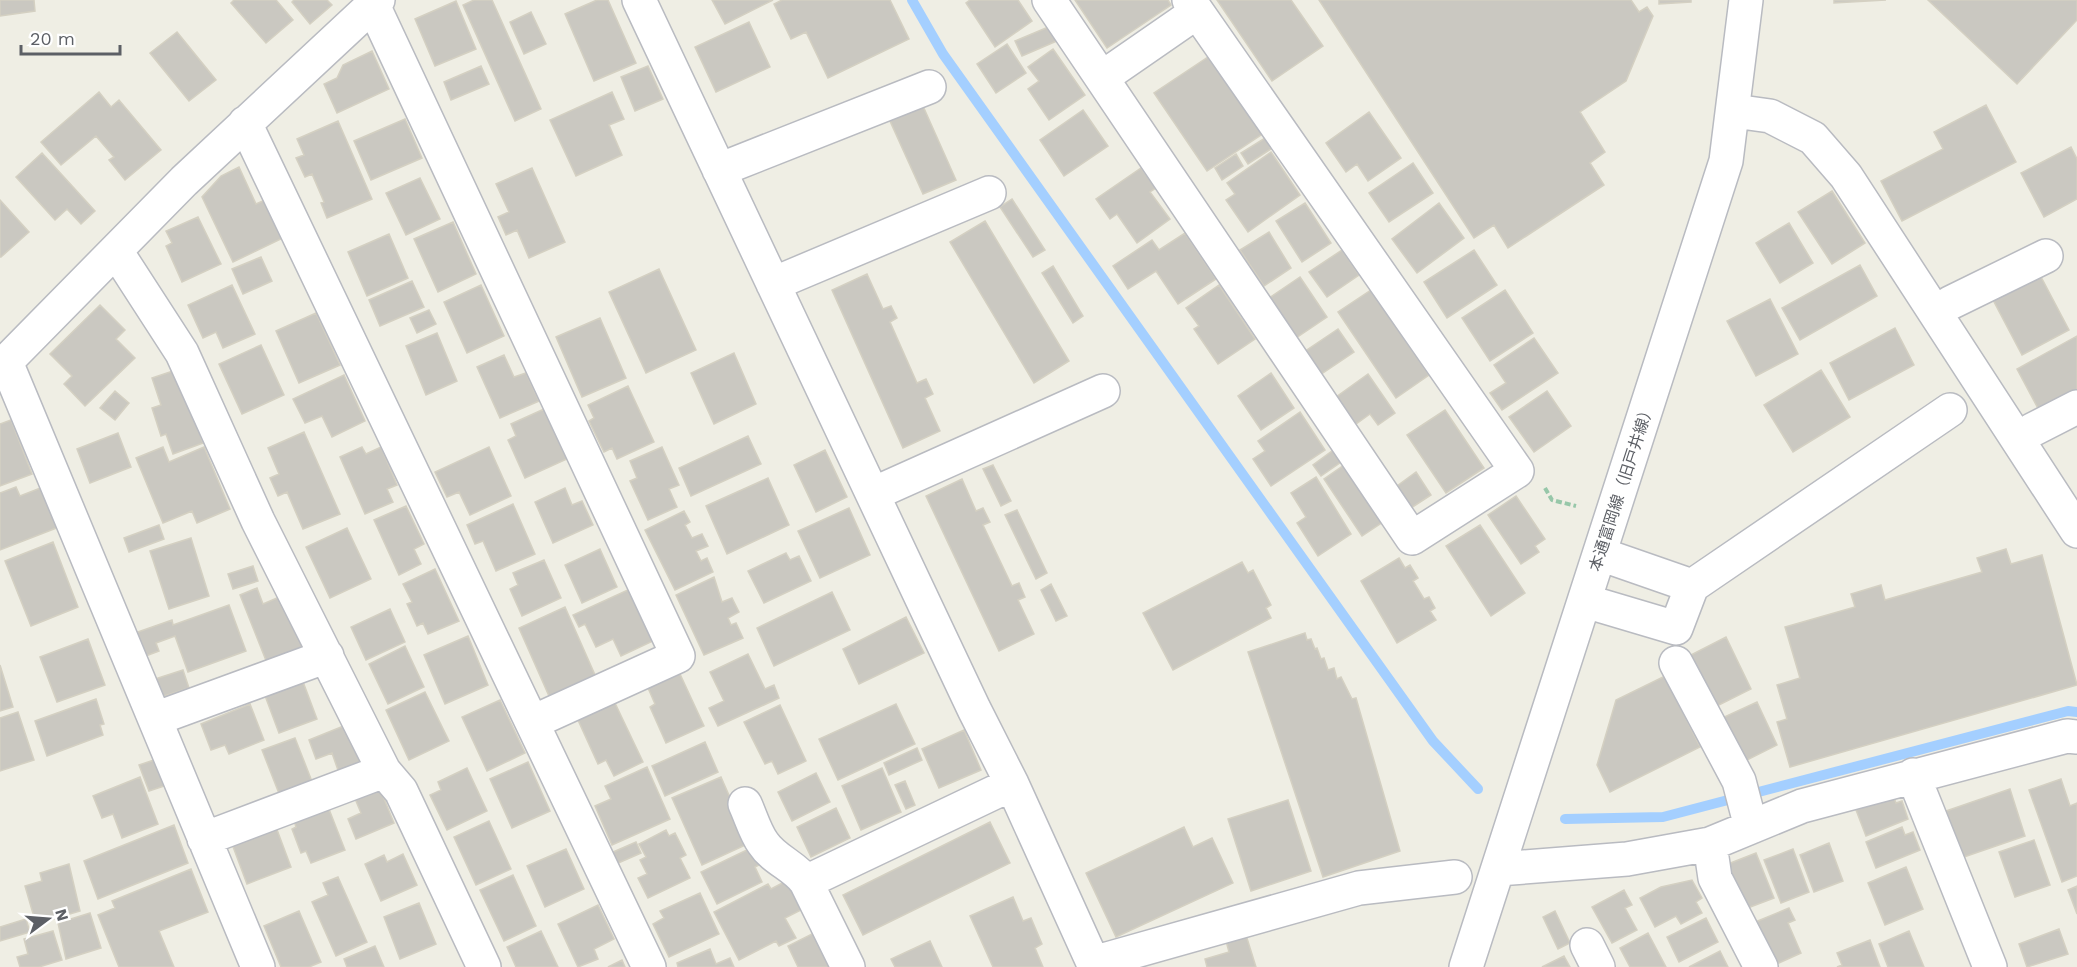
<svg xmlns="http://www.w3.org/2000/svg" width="2077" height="967" font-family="'Work Sans','Noto Sans JP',sans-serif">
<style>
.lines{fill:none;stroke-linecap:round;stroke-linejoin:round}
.stream{stroke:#a4cfff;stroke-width:10}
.building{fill:#cac8c1;stroke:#d4d0c2;stroke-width:1.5}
.minor-casing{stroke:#b9bbc1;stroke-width:36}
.path{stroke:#97c7a9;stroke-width:4;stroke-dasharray:6 3;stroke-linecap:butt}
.minor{stroke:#fff;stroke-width:33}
.labels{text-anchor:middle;stroke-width:4.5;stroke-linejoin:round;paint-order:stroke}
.street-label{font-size:16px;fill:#5c5f65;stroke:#fff}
</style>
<rect width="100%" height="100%" fill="#efeee4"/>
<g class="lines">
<path class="stream" d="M 912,0 L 943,54 L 1433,741 L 1478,789
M 1565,819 L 1663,817 L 2068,711 L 2077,712"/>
</g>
<path class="building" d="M 0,0 L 34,0 L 35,11 L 0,16 Z
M 234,0 L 276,0 L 293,20 L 266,43 L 231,3 Z
M 294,0 L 327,0 L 332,5 L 310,24 L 292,2 Z
M 474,0 L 492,0 L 541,109 L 515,121 L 463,5 Z
M 597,0 L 608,0 L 636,63 L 594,81 L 565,14 Z
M 712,0 L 773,0 L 725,24 Z
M 782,0 L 890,0 L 909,39 L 828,78 L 806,32 L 791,39 L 774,4 Z
M 970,0 L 1018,0 L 1032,21 L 995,47 L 966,3 Z
M 1075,0 L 1168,0 L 1171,5 L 1107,48 Z
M 1217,0 L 1291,0 L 1323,46 L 1272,81 Z
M 1319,0 L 1631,0 L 1639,12 L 1647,7 L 1653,16 L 1626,81 L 1580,112 L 1605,152 L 1590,163 L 1604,185 L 1508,248 L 1494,225 L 1474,238 Z
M 1659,0 L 1691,0 L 1691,2 L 1659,4 Z
M 1834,0 L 1886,0 L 1834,3 Z
M 1928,0 L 2077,0 L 2077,20 L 2017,84 Z
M 456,1 L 476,49 L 435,66 L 415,19 Z
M 531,12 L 546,44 L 524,54 L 510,22 Z
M 749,22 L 770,67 L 716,92 L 695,47 Z
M 1053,25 L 1059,40 L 1022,56 L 1015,41 Z
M 177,32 L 216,80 L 189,101 L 150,53 Z
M 1007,44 L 1026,73 L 996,93 L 977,64 Z
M 1053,49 L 1085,95 L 1049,120 L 1028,89 L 1039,81 L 1028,67 Z
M 372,51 L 389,89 L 337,113 L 324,84 L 337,78 L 343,65 Z
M 1211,55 L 1264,133 L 1207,171 L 1154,93 Z
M 481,66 L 489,84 L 451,100 L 444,82 Z
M 648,66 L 663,99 L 635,111 L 621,77 Z
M 99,92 L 111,107 L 119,100 L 161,150 L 125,180 L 109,160 L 114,157 L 96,136 L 61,165 L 41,142 Z
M 612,92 L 624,119 L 609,125 L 622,155 L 576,176 L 550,120 Z
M 1986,105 L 2016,162 L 1902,221 L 1881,181 L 1943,149 L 1934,132 Z
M 923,106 L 956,180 L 923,194 L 890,121 Z
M 1083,110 L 1108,146 L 1064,176 L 1040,140 Z
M 1369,112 L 1401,158 L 1368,181 L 1357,164 L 1346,172 L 1326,143 Z
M 405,119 L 422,158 L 371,180 L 354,141 Z
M 338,121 L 372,199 L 327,218 L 321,203 L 324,202 L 312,174 L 305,177 L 296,158 L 304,155 L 297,139 Z
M 1265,138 L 1271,149 L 1248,164 L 1241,153 Z
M 2071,147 L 2077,159 L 2077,199 L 2044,217 L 2021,173 Z
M 1271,152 L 1300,195 L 1248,232 L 1226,200 L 1235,194 L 1227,183 Z
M 42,153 L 95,211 L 81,224 L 67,209 L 55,220 L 16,177 Z
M 1236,154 L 1243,166 L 1222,180 L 1215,168 Z
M 1413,163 L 1433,193 L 1389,222 L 1369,193 Z
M 239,167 L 256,204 L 265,200 L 283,238 L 233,262 L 202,197 L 221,176 Z
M 532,168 L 565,242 L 529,258 L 517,230 L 506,235 L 498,217 L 509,212 L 496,184 Z
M 1141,168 L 1156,188 L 1150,192 L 1170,219 L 1137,243 L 1117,214 L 1110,219 L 1096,199 Z
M 420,178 L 440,219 L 406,235 L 386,193 Z
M 1832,191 L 1865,243 L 1832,264 L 1798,212 Z
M 1012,199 L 1045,250 L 1033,257 L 1000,207 Z
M 0,200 L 29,232 L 1,257 L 0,257 Z
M 1305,203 L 1331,243 L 1302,262 L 1276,221 Z
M 1439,203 L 1464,238 L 1417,273 L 1392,239 Z
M 198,217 L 221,264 L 182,282 L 166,246 L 172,243 L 166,231 Z
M 985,221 L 1069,361 L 1034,383 L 950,242 Z
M 453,222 L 476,274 L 438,292 L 414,239 Z
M 1789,223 L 1813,263 L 1780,283 L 1756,243 Z
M 1269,232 L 1291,268 L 1264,286 L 1240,250 Z
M 1185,233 L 1216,279 L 1178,304 L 1156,271 L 1128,289 L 1113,266 L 1152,240 L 1159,250 Z
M 389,234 L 408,278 L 367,296 L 348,252 Z
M 1342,250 L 1359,275 L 1327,297 L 1309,272 Z
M 1474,250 L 1497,285 L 1447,318 L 1424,282 Z
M 261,257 L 272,281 L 243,294 L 232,269 Z
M 1860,265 L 1877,296 L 1800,340 L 1782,308 Z
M 1053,266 L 1083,316 L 1073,323 L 1042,273 Z
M 659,269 L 696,350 L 646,373 L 609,292 Z
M 2039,273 L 2069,330 L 2022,355 L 1992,298 Z
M 867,274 L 883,309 L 891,306 L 897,318 L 890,322 L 917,383 L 926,379 L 933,394 L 925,398 L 940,431 L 903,448 L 832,290 Z
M 1300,277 L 1327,317 L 1296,338 L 1269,298 Z
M 412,281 L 424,307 L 380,326 L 369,300 Z
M 232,285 L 255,334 L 223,348 L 216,332 L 203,338 L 188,305 Z
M 481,285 L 504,336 L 467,353 L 444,302 Z
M 1219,285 L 1255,339 L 1218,364 L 1194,329 L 1199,326 L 1186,308 Z
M 1371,290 L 1429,375 L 1396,398 L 1338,312 Z
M 1505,290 L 1533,333 L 1490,361 L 1462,318 Z
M 1770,299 L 1798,354 L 1756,376 L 1727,321 Z
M 100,305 L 125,330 L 116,339 L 135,358 L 85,406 L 64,384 L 72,376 L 50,354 Z
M 429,310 L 436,324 L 417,333 L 410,318 Z
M 316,313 L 340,365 L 299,383 L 276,331 Z
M 600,318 L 626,378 L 582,397 L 556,337 Z
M 1895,328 L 1914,365 L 1849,400 L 1830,363 Z
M 1338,329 L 1354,352 L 1314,379 L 1298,356 Z
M 437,333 L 457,381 L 426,395 L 406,346 Z
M 2077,336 L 2077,395 L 2041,414 L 2017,369 Z
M 1534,338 L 1558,373 L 1502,410 L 1490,393 L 1506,383 L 1494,365 Z
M 261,345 L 284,395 L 242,414 L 219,364 Z
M 734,353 L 756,404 L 714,424 L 691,373 Z
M 504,355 L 514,377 L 526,373 L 539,401 L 500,418 L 477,367 Z
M 179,369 L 203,443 L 173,454 L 166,434 L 161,436 L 152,408 L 161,405 L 152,378 Z
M 1821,370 L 1850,417 L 1793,452 L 1764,405 Z
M 1271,373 L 1294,408 L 1261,430 L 1238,396 Z
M 1368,374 L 1395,413 L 1378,425 L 1370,414 L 1352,427 L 1332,400 Z
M 344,375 L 365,421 L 332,437 L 322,416 L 305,423 L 293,399 Z
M 628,386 L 654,442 L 617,459 L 612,448 L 604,452 L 589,421 L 594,418 L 588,405 Z
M 115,391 L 129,403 L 115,420 L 100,408 Z
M 1547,391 L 1571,426 L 1534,452 L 1509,417 Z
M 544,409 L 567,459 L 525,478 L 508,440 L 516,436 L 511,424 Z
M 1445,410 L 1484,468 L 1446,493 L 1407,435 Z
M 1300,412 L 1325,450 L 1271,486 L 1253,459 L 1265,451 L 1258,441 Z
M 11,420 L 32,474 L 0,486 L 0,424 Z
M 304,432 L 340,514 L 303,529 L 287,492 L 278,496 L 270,478 L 279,474 L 268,448 Z
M 118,433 L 131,467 L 90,483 L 77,449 Z
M 748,436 L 761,464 L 691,496 L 679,468 Z
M 163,447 L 169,462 L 204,447 L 230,509 L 197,523 L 192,511 L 163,523 L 136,458 Z
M 362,447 L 366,454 L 381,447 L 397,485 L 387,489 L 393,502 L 365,514 L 340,457 Z
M 489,447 L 511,496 L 470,515 L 459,492 L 447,497 L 435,472 Z
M 662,447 L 679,485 L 669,489 L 677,507 L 648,520 L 630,481 L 637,478 L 630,461 Z
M 1336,448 L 1344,460 L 1321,476 L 1313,465 Z
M 825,450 L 847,497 L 816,512 L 794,465 Z
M 1347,463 L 1386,520 L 1362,536 L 1324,479 Z
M 993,465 L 1011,501 L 1001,506 L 983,469 Z
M 1416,472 L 1431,495 L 1408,510 L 1393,489 Z
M 1316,477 L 1351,534 L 1318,556 L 1297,523 L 1306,517 L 1291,493 Z
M 768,478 L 789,525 L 727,554 L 706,506 Z
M 962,479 L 976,511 L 983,508 L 990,522 L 983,525 L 1012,586 L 1019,583 L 1025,597 L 1018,600 L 1034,634 L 999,651 L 926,496 Z
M 16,487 L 20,496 L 43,487 L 59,527 L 0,550 L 0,493 Z
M 565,488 L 572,505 L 582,501 L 593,525 L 553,543 L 535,502 Z
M 1516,496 L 1545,539 L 1535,546 L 1539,552 L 1521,564 L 1488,515 Z
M 513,504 L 535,554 L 496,571 L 483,541 L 475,544 L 467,525 Z
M 406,506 L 424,544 L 414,549 L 421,564 L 399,575 L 374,520 Z
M 849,508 L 870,555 L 820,578 L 798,531 Z
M 1017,510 L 1047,573 L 1036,579 L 1005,515 Z
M 684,511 L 690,522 L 685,525 L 692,538 L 702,534 L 708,546 L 696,551 L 701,561 L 707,558 L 713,572 L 675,590 L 645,530 Z
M 159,525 L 164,539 L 129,552 L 124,538 Z
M 1480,525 L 1525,593 L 1491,616 L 1446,546 Z
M 347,528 L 371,579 L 330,598 L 306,547 Z
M 191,538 L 209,596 L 169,609 L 150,551 Z
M 53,542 L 78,607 L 31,626 L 5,561 Z
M 600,549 L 617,587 L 582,603 L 565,565 Z
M 2006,549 L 2011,564 L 2042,555 L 2077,685 L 1790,767 L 1777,722 L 1787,719 L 1777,685 L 1800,678 L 1785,627 L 1855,607 L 1851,594 L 1881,585 L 1885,600 L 1982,572 L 1977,558 Z
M 786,553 L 790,560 L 799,556 L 811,581 L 764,603 L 748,571 Z
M 1399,558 L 1405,568 L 1410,565 L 1418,578 L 1413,581 L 1424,599 L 1429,597 L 1435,608 L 1430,611 L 1436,620 L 1397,643 L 1361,581 Z
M 544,560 L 561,598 L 522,616 L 510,589 L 518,585 L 513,573 Z
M 1242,562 L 1248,573 L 1253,570 L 1271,605 L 1266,608 L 1271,618 L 1173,670 L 1143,613 Z
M 253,566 L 258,581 L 233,589 L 228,574 Z
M 435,569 L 459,621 L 428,634 L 423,623 L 417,626 L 407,604 L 412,602 L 403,584 Z
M 714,577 L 722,602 L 732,598 L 739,612 L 728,618 L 731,625 L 736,623 L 743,638 L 704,655 L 676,595 Z
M 1051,584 L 1067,616 L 1056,621 L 1041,590 Z
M 257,588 L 263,604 L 284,595 L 305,647 L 267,663 L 240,595 Z
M 630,589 L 653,641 L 621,656 L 613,639 L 596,647 L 585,624 L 579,627 L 573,615 Z
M 832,592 L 850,630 L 774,666 L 757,628 Z
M 229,605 L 246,651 L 188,672 L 175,636 L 156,643 L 159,651 L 143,657 L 135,633 L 172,620 L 173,625 Z
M 565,607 L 595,675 L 549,696 L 519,628 Z
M 390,609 L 405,642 L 366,660 L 351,627 Z
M 906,617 L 924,653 L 859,684 L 843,649 Z
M 1305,633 L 1307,640 L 1311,639 L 1315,649 L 1317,648 L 1321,659 L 1324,658 L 1328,670 L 1334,668 L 1337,679 L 1341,677 L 1352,699 L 1356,698 L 1400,851 L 1323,877 L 1248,652 Z
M 468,636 L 488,685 L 445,704 L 424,655 Z
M 1726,637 L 1751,689 L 1707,711 L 1681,660 Z
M 88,639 L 105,685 L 57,702 L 40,657 Z
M 405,646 L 424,687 L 388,704 L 369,664 Z
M 748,654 L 765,689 L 774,685 L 779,698 L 718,726 L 709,708 L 724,701 L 710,672 Z
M 0,665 L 13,707 L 0,711 Z
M 183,670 L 189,688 L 158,698 L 152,680 Z
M 680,674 L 704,726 L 666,743 L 650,707 L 655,704 L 648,688 Z
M 1665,676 L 1700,747 L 1610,792 L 1597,765 L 1616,700 Z
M 302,679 L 317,719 L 279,733 L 264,693 Z
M 425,692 L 449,741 L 409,760 L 386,710 Z
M 96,699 L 104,724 L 100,725 L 103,735 L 47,756 L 35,721 Z
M 500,700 L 525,753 L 487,771 L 462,717 Z
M 1757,702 L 1777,745 L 1743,762 L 1722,718 Z
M 615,703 L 643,762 L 614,776 L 606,760 L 598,764 L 578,720 Z
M 250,704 L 264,740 L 229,754 L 225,745 L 211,750 L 201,724 Z
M 896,704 L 915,744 L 838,780 L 819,739 Z
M 780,705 L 806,761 L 778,774 L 772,761 L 765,764 L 744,722 Z
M 18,712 L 34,760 L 0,771 L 0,718 Z
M 346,725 L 361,764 L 339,773 L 332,753 L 316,759 L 309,740 Z
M 964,730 L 981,770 L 939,788 L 922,749 Z
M 295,738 L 313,784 L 280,796 L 262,750 Z
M 705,742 L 718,772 L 665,796 L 652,766 Z
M 917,748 L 922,760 L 889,775 L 884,763 Z
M 154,760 L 164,786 L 149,791 L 139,765 Z
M 528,762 L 550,811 L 512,828 L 490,779 Z
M 647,767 L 670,819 L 612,845 L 595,806 L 611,799 L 605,786 Z
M 467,768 L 487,811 L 447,830 L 430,795 L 441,790 L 438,782 Z
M 882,768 L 901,812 L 861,830 L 842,786 Z
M 816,773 L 830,802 L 792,821 L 778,792 Z
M 140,777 L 158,824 L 122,838 L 113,814 L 102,818 L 93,796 Z
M 721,777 L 750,843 L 702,865 L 672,798 Z
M 2061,779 L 2070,806 L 2077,803 L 2077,876 L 2062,882 L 2029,790 Z
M 905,781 L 915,805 L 906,809 L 895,785 Z
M 378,784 L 394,823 L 356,839 L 348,819 L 361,813 L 353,794 Z
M 2010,789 L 2025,836 L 1961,858 L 1946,811 Z
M 1893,795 L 1896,803 L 1902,801 L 1908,819 L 1866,836 L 1856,810 Z
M 1288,800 L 1311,871 L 1251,891 L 1228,819 Z
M 327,804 L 345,850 L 311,863 L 306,851 L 301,853 L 292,829 L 296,827 L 293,818 Z
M 836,808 L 850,838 L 811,857 L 797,827 Z
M 489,821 L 511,869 L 476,885 L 454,837 Z
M 990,822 L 1010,863 L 863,935 L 843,895 Z
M 174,825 L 188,863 L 98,899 L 84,861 Z
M 276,827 L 291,867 L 247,884 L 232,844 Z
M 1184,827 L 1193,847 L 1212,838 L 1233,883 L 1116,937 L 1086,873 Z
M 1902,827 L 1905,835 L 1913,832 L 1920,850 L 1876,868 L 1866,842 Z
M 666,830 L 669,836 L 675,833 L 686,855 L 680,858 L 690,878 L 648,898 L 638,878 L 647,874 L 640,860 L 646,857 L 639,844 Z
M 2034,840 L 2050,885 L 2015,897 L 1999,852 Z
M 636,842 L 641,853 L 616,864 L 611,853 Z
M 1829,843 L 1843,881 L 1814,892 L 1800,855 Z
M 753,847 L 761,864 L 755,867 L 762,882 L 717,904 L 701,872 Z
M 566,849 L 584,889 L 545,907 L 527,866 Z
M 1793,849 L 1809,892 L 1781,903 L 1764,860 Z
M 1756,853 L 1774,898 L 1745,909 L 1728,864 Z
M 403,854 L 417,885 L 381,901 L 365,864 L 384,855 L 387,862 Z
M 69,864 L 80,911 L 36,924 L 25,886 L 42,881 L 40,873 Z
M 1906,867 L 1923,909 L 1885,925 L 1868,883 Z
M 191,869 L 208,912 L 159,931 L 174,967 L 119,967 L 98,915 L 115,908 L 112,901 Z
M 513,875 L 536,926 L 504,941 L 480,890 Z
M 338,877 L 367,942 L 336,956 L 312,902 L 328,895 L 323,883 Z
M 788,880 L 803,909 L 785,918 L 796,938 L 779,946 L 776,941 L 739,960 L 714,912 L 768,884 L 771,889 Z
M 1692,880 L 1702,898 L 1696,902 L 1702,913 L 1681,924 L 1676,916 L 1655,927 L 1640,898 L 1661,887 Z
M 2077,886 L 2077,914 L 2068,890 Z
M 1624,890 L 1632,905 L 1625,908 L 1637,930 L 1612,943 L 1592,907 Z
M 700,893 L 719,934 L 669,957 L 653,924 L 664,918 L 660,911 Z
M 1013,897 L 1023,921 L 1031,918 L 1042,944 L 1035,948 L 1043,967 L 993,967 L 970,916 Z
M 419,903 L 436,944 L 400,959 L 384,917 Z
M 598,905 L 614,939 L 594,949 L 598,959 L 578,967 L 558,924 Z
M 1789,908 L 1795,920 L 1788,923 L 1801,953 L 1772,966 L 1753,923 Z
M 299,911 L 321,962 L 309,967 L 281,967 L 264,926 Z
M 1555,911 L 1570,943 L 1558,949 L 1543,917 Z
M 90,913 L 101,948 L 66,959 L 58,923 Z
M 1706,918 L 1718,942 L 1679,962 L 1667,937 Z
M 26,919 L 30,932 L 0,941 L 0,927 Z
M 2059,929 L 2068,954 L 2027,967 L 2019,944 Z
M 53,931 L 62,960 L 39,967 L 20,967 L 17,957 L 28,954 L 24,939 Z
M 541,931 L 558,967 L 516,967 L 507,947 Z
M 1909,931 L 1924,967 L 1888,967 L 1879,944 Z
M 816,932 L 833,967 L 798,967 L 788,946 Z
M 1648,933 L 1666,967 L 1630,967 L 1620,948 Z
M 1246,935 L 1256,967 L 1207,967 L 1205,959 L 1229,952 L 1226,941 Z
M 1870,940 L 1880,967 L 1837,967 L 1842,965 L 1837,953 Z
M 930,941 L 942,967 L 895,967 L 891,959 Z
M 375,946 L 384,967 L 347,967 L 344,959 Z
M 710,949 L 716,964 L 730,958 L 734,967 L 678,967 L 677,963 Z
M 1720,951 L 1728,967 L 1689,967 Z
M 1564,956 L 1570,967 L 1542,967 Z
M 622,960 L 625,967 L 608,967 Z"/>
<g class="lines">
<g class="minor-casing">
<path id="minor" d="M 639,0 L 974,709 L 1012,784 L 1095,967
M 1049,0 L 1412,538 L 1517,471 L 1189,0
M 373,5 L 678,656 L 533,722
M 1103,77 L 1197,12
M 1734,111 L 1770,116 L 1813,138 L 1846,176 L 2077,531
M 245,123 L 649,967
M 719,170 L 929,87
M 116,251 L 182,353 L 258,521 L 384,771 L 401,791 L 484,967
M 773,284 L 989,193
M 1950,303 L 2046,256
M 6,362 L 258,967
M 0,368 L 184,181 L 378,0
M 2032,430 L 2077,407
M 873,494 L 1103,391
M 1600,554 L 1692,586
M 1585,601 L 1676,628 L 1692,586 L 1950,410
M 1676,663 L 1739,781 L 1751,827
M 155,719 L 327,656
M 1913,775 L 1990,967
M 745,804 C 751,817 755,832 763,843 C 774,860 795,866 806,882 L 848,967
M 204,839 L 384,771
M 1710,844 L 1715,878 L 1761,967
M 1498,869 L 1627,859 L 1710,844 L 1802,806 L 2067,736 L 2077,737
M 806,882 L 1012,784
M 1587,945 L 1598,967
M 1093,963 L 1359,888 L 1455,877
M 1466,967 L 1726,161 L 1746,0"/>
</g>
<path class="path" d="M 1545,488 L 1552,500 L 1576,506"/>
<use href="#minor" class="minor"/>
</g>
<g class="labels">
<g class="street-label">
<text transform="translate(1621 487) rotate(-72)" y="6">本通富岡線（旧戸井線）</text>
</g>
</g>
<g transform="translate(48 919) rotate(74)" stroke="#ffffff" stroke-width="4.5" paint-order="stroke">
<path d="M0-4.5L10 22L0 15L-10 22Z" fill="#5c5f65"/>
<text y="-9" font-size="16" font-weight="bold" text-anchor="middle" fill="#5c5f65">N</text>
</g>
<path d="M21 45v9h99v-9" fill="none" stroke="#5c5f65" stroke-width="3"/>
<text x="30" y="45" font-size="18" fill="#5c5f65" stroke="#ffffff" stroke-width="4.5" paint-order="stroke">20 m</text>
</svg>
